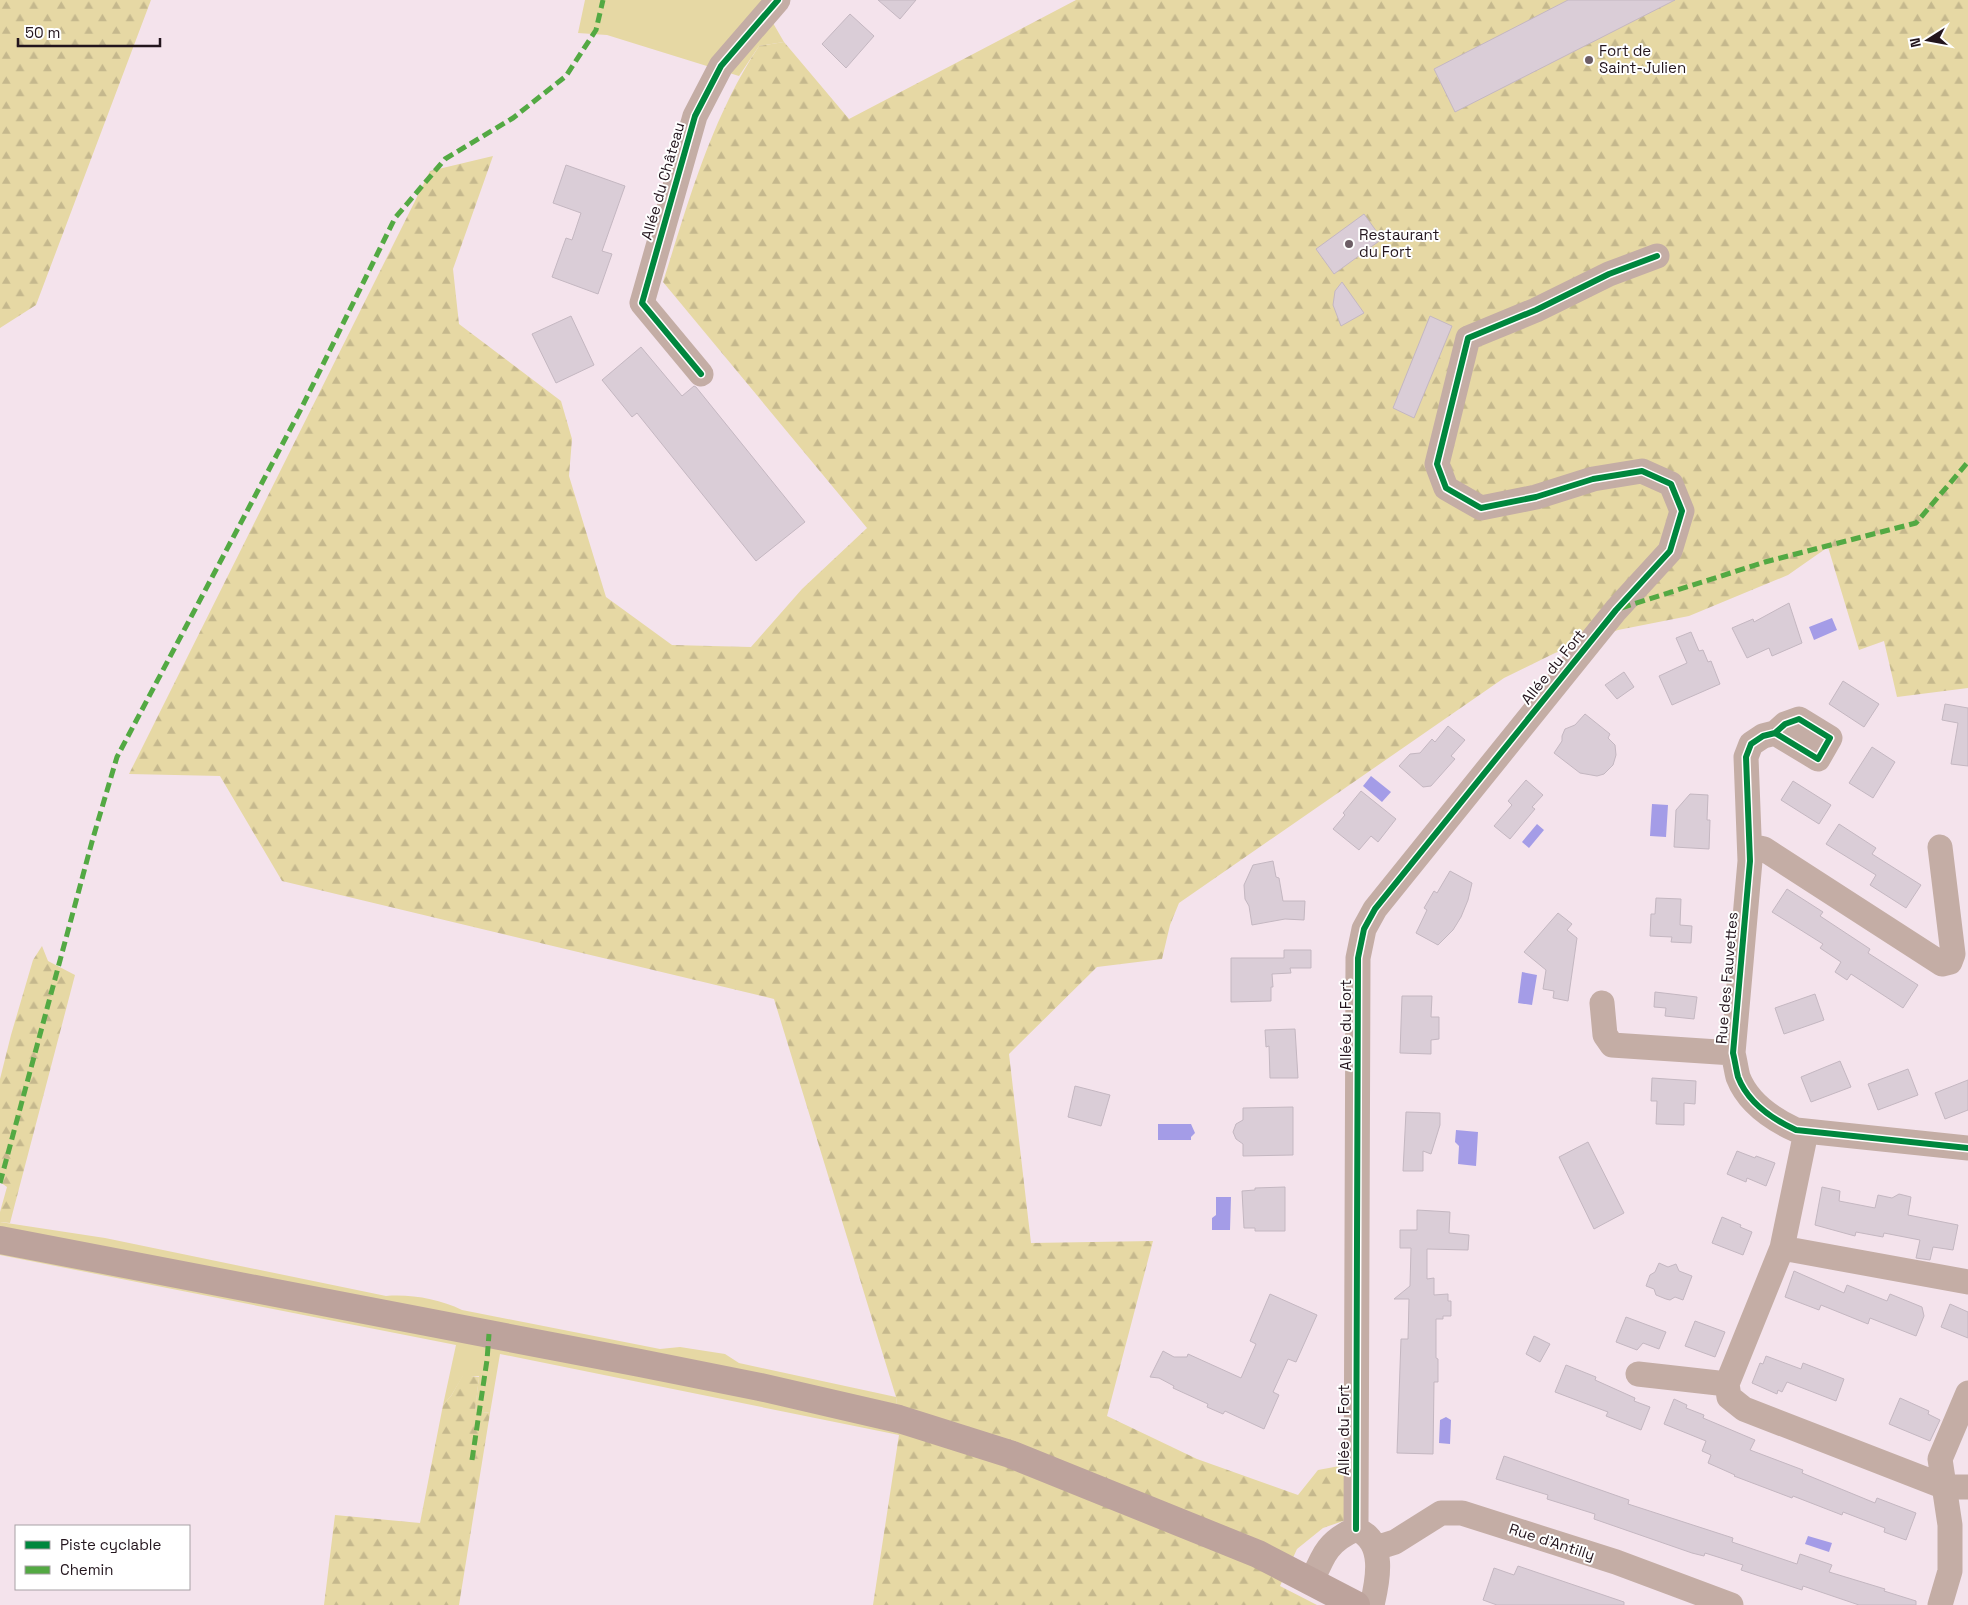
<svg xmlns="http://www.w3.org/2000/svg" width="1968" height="1605" font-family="'Space Grotesk',sans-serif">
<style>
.green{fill:#e6d8a4}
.forest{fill:url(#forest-firs)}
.water{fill:#a49ce7}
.building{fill:#dacdd7;stroke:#c4b7c1}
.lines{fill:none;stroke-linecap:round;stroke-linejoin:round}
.minor{stroke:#c4ada5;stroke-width:25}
.major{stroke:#bda39c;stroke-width:28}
.quiet{stroke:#53a943;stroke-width:5;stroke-dasharray:10 5;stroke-linecap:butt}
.cycleway-casing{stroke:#fff;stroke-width:9}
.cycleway{stroke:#00873e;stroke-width:6}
.poi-dot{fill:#6c5d65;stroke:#fff;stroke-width:2}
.labels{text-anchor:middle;stroke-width:4;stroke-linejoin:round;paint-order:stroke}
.poi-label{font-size:15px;fill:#23151d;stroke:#fff;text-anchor:start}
.street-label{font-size:15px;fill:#23151d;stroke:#fff}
</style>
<defs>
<pattern id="forest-firs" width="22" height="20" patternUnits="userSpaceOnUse" patternTransform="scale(1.25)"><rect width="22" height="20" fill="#e6d8a4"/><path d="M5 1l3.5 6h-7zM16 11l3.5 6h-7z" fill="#c5b88d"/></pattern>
</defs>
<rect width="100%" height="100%" fill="#f4e3ec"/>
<path class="green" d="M 585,0 L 765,0 L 762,4 L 784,42 L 759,46 L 739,76 L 607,35 L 578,33 Z
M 0,1222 L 105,1238 L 386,1296 C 411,1294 439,1299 462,1310 L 660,1349 L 680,1347 L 725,1354 L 739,1363 L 896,1397 L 899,1419 L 899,1435 L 500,1354 L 490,1413 L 475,1411 L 479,1376 L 463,1376 L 451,1396 L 443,1405 L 456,1345 L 0,1255 Z"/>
<path class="forest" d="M 0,0 L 151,0 L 36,305 L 0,328 Z
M 1076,0 L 1968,0 L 1968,688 L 1897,697 L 1884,641 L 1859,650 L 1828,547 L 1788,575 L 1689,616 L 1618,630 L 1555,653 L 1504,678 L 1179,903 L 1170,925 L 1162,959 L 1097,967 L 1009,1054 L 1031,1243 L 1153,1241 L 1107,1416 L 1197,1459 L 1298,1495 L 1318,1470 L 1345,1465 L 1349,1519 L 1323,1528 L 1297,1549 L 1280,1586 L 1317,1605 L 873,1605 L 899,1435 L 899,1419 L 896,1397 L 774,999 L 282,881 L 220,776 L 129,774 L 430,171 L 493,156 L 453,269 L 459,324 L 561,401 L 572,439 L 569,476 L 606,597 L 672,645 L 751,647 L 802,589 L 867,528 L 663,282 C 689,200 711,119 759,46 L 784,42 L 849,119 Z
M 42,946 L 48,961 L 75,975 L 10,1223 L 0,1222 L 0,1212 L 7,1187 L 0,1182 L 0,1079 L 11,1035 L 33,960 Z
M 463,1375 L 479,1377 L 475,1411 L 490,1413 L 459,1605 L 324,1605 L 335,1515 L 420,1523 L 443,1405 L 451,1396 Z"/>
<path class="water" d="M 1832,618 L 1837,630 L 1814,640 L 1809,627 Z
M 1371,776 L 1391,792 L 1382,802 L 1363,786 Z
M 1652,804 L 1668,805 L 1666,837 L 1650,836 Z
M 1537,824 L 1544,830 L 1529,848 L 1522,842 Z
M 1522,972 L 1537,975 L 1532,1005 L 1518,1003 Z
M 1158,1124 L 1191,1124 L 1195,1133 L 1191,1137 L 1191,1140 L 1158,1140 Z
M 1456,1130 L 1478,1132 L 1476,1166 L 1458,1164 L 1459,1146 L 1455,1142 Z
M 1216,1197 L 1231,1197 L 1230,1230 L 1212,1230 L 1212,1218 L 1216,1215 Z
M 1446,1417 L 1451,1420 L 1450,1444 L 1439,1443 L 1440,1420 Z
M 1808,1536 L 1832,1543 L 1829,1552 L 1805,1544 Z"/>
<path class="building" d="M 878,0 L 916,0 L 900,19 Z
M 1568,0 L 1675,0 L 1455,112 L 1434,69 Z
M 850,14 L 874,36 L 846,68 L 822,44 Z
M 566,165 L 625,186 L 602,251 L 612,254 L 598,294 L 552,277 L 566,238 L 572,240 L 581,213 L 553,203 Z
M 1364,214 L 1382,239 L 1334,274 L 1316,249 Z
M 1342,282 L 1364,313 L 1341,326 L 1333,305 L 1335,291 Z
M 571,316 L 594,365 L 556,383 L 532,334 Z
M 1430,316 L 1452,326 L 1414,418 L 1393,408 Z
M 641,347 L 682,396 L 694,386 L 696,387 L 805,522 L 756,561 L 637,413 L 632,417 L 602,380 Z
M 1789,603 L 1802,643 L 1772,656 L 1769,648 L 1747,658 L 1732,628 L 1753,619 L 1754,622 Z
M 1691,632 L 1699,651 L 1703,650 L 1708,662 L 1711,661 L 1720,684 L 1672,705 L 1659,676 L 1687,663 L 1676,638 Z
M 1624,672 L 1634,687 L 1617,699 L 1605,685 Z
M 1843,681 L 1879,704 L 1864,727 L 1829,704 Z
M 1945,704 L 1968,708 L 1968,766 L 1951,764 L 1958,723 L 1942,720 Z
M 1585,714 L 1610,734 L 1608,738 L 1615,745 L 1616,755 L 1613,765 L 1604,774 L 1597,776 L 1580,773 L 1554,753 L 1562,741 L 1562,736 L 1565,729 L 1575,725 Z
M 1448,726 L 1465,740 L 1451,756 L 1455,759 L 1431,786 L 1423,787 L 1399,766 L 1410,754 L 1420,753 L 1432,739 L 1435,742 Z
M 1872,747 L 1895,762 L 1873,798 L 1849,783 Z
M 1526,780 L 1543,795 L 1532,807 L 1535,809 L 1510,839 L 1494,826 L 1512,805 L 1508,801 Z
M 1793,781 L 1831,805 L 1819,824 L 1781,800 Z
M 1361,791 L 1396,819 L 1378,842 L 1371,836 L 1359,850 L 1333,829 L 1345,815 L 1343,813 Z
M 1690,794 L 1708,795 L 1707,820 L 1710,820 L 1709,849 L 1674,847 L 1676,810 Z
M 1839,824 L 1876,848 L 1872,854 L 1921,885 L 1906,908 L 1870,885 L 1876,875 L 1826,844 Z
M 1273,861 L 1276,877 L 1279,878 L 1283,901 L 1305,901 L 1304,920 L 1285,919 L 1252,925 L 1249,906 L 1245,899 L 1244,885 L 1253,865 Z
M 1450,871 L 1472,883 L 1468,900 L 1461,917 L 1453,930 L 1438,945 L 1416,933 L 1427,910 L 1424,908 L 1434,891 L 1437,893 Z
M 1787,889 L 1823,912 L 1820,916 L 1870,949 L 1868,953 L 1918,985 L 1903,1008 L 1851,974 L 1847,980 L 1835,972 L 1841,962 L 1820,948 L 1823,944 L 1772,912 Z
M 1656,898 L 1681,899 L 1680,925 L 1692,926 L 1691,943 L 1671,942 L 1672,937 L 1650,936 L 1651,914 L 1655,914 Z
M 1558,913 L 1572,924 L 1567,930 L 1577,938 L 1568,1001 L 1553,998 L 1554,991 L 1543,989 L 1546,970 L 1524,952 Z
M 1284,950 L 1311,950 L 1311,968 L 1290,968 L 1291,973 L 1272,974 L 1273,987 L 1271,987 L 1271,1001 L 1231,1002 L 1231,958 L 1284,958 Z
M 1655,992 L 1697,997 L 1694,1019 L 1665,1016 L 1666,1008 L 1654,1007 Z
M 1815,994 L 1824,1020 L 1784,1034 L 1775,1008 Z
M 1402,996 L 1432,996 L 1431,1017 L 1439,1017 L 1439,1039 L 1431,1040 L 1431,1054 L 1400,1053 Z
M 1295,1029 L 1298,1078 L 1270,1078 L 1269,1046 L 1266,1047 L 1265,1030 Z
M 1840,1061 L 1851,1087 L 1811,1102 L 1801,1077 Z
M 1908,1069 L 1918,1095 L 1878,1110 L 1868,1084 Z
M 1652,1078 L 1696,1081 L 1695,1104 L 1684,1103 L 1684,1125 L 1656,1124 L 1657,1101 L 1651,1101 Z
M 1968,1080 L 1968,1110 L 1945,1119 L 1935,1093 Z
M 1075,1086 L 1110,1095 L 1101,1126 L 1068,1117 Z
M 1293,1107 L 1293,1155 L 1243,1156 L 1243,1144 L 1236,1139 L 1233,1132 L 1236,1124 L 1243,1120 L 1243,1108 Z
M 1406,1112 L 1440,1113 L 1440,1125 L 1431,1154 L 1423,1151 L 1423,1171 L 1403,1171 Z
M 1588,1142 L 1624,1213 L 1594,1229 L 1559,1157 Z
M 1737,1151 L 1755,1158 L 1756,1156 L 1775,1163 L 1766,1186 L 1747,1178 L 1746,1182 L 1727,1174 Z
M 1285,1187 L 1285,1231 L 1255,1231 L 1255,1228 L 1244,1228 L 1242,1191 L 1255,1190 L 1255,1188 Z
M 1822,1187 L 1840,1191 L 1839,1201 L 1875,1208 L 1878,1195 L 1892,1198 L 1899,1194 L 1911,1197 L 1908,1215 L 1958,1225 L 1953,1250 L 1933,1247 L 1930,1260 L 1916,1258 L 1920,1240 L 1884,1233 L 1883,1237 L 1856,1232 L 1855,1236 L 1815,1225 Z
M 1417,1210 L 1450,1212 L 1449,1233 L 1469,1235 L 1468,1250 L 1427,1249 L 1427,1279 L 1434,1278 L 1434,1295 L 1448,1294 L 1448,1301 L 1451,1301 L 1451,1316 L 1443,1316 L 1443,1319 L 1436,1319 L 1436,1358 L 1438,1359 L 1438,1382 L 1434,1382 L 1433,1454 L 1397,1453 L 1401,1339 L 1408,1339 L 1409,1299 L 1394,1299 L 1410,1286 L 1411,1248 L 1400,1248 L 1400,1230 L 1417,1230 Z
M 1722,1217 L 1741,1225 L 1740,1227 L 1752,1232 L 1743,1255 L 1712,1243 Z
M 1659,1263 L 1668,1267 L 1676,1264 L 1679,1271 L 1692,1276 L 1683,1300 L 1675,1297 L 1670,1300 L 1666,1299 L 1656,1295 L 1654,1289 L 1646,1286 L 1650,1275 L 1655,1272 Z
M 1794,1271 L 1844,1293 L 1847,1285 L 1887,1301 L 1890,1294 L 1922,1307 L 1924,1316 L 1916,1336 L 1870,1318 L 1868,1324 L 1821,1305 L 1819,1310 L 1785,1297 Z
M 1270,1294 L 1317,1315 L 1296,1362 L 1288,1359 L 1273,1392 L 1279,1395 L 1264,1429 L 1225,1411 L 1223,1414 L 1207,1407 L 1208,1404 L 1173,1388 L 1174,1386 L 1159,1378 L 1150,1377 L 1163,1351 L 1174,1357 L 1187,1357 L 1188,1354 L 1241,1378 L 1256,1344 L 1250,1341 Z
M 1950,1304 L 1968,1312 L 1968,1338 L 1941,1327 Z
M 1626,1317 L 1666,1332 L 1659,1349 L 1643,1343 L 1637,1350 L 1616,1342 Z
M 1695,1321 L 1725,1332 L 1715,1357 L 1685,1346 Z
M 1534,1336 L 1550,1344 L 1540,1362 L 1526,1354 Z
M 1766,1356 L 1801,1369 L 1803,1363 L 1844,1379 L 1836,1401 L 1787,1382 L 1782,1392 L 1778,1390 L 1777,1394 L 1752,1383 L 1760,1363 L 1763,1364 Z
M 1566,1365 L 1596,1377 L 1595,1380 L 1635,1398 L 1634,1401 L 1650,1407 L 1641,1430 L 1606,1416 L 1608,1412 L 1555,1392 Z
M 1900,1398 L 1929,1411 L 1928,1414 L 1940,1420 L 1930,1441 L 1889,1424 Z
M 1674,1399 L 1687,1405 L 1686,1408 L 1704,1415 L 1703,1418 L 1755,1440 L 1750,1450 L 1803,1470 L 1802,1473 L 1875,1503 L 1877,1498 L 1916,1513 L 1906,1540 L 1884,1532 L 1885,1528 L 1843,1512 L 1842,1515 L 1793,1496 L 1792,1498 L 1734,1476 L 1735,1475 L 1708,1463 L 1711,1455 L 1702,1451 L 1706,1441 L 1664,1424 Z
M 1504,1456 L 1629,1500 L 1628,1504 L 1733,1538 L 1732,1542 L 1797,1564 L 1800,1554 L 1832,1565 L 1829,1572 L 1885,1589 L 1884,1591 L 1916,1601 L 1916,1605 L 1859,1605 L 1803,1586 L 1802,1590 L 1741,1570 L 1743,1565 L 1705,1553 L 1704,1556 L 1692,1553 L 1594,1519 L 1595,1514 L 1547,1499 L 1548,1495 L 1496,1479 Z
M 1518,1566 L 1624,1602 L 1624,1605 L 1497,1605 L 1483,1600 L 1494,1568 L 1514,1575 Z"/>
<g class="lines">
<path class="minor" d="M 701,374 L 642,303 L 695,116 L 721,66 L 778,0
M 1775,733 L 1818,759 L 1830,738 L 1799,719 L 1785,724 L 1775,733 L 1763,736 L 1751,744 L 1746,757 L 1750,861 L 1733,1053 C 1735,1061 1736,1069 1738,1077 C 1748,1103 1772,1119 1796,1130 L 1968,1148
M 1750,846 L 1764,849 L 1942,964 L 1950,962 L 1953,954 L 1940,847
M 1602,1003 L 1605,1035 L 1612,1045 L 1733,1053
M 1782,1248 L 1968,1282
M 1638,1374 L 1727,1384 L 1729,1397 L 1744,1409 L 1945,1487 L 1968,1487
M 1727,1384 L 1782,1248 L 1806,1132
M 1356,1529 L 1358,958 L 1364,929 L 1375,909 L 1616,610 L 1670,551 L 1682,511 L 1671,484 L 1642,471 L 1593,479 L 1536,497 L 1481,508 L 1446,488 L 1437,464 L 1468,338 L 1536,310 L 1609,274 L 1657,256
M 1376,1548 L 1395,1542 L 1441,1513 L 1462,1513 L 1616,1562 L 1731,1605
M 1312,1581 C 1323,1555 1328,1541 1356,1529 C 1386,1541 1378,1580 1372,1605
M 1940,1605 L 1950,1571 L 1950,1525 L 1940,1459 L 1968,1393"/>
<path class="major" d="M 0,1240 L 640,1363 L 760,1387 L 899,1419 L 1010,1454 L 1258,1554 L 1356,1605"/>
<path class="quiet" d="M 1621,608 L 1765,562 L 1916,523 L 1968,462
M 0,1183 L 93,838 L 117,757 L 301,409 L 395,218 L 445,159 L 513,118 L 566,76 L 596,30 L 603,0
M 472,1460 L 487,1360 L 489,1334"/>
<g class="cycleway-casing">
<path id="cycleway" d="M 701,374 L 642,303 L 695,116 L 721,66 L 778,0
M 1775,733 L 1818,759 L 1830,738 L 1799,719 L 1785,724 L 1775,733 L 1763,736 L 1751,744 L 1746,757 L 1750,861 L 1733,1053 C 1735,1061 1736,1069 1738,1077 C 1748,1103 1772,1119 1796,1130 L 1968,1148
M 1356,1529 L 1358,958 L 1364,929 L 1375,909 L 1616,610 L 1670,551 L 1682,511 L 1671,484 L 1642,471 L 1593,479 L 1536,497 L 1481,508 L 1446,488 L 1437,464 L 1468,338 L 1536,310 L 1609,274 L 1657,256"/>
</g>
<use href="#cycleway" class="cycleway"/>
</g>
<g class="poi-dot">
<circle cx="1589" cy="60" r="5"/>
<circle cx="1349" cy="244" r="5"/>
</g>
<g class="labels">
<g class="poi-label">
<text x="1599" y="56">Fort de<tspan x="1599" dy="17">Saint-Julien</tspan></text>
<text x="1359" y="240">Restaurant<tspan x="1359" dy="17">du Fort</tspan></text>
</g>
<g class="street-label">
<text transform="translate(663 181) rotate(-74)" y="5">Allée du Château</text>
<text transform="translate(1553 667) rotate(-51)" y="5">Allée du Fort</text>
<text transform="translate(1727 978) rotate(-85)" y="5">Rue des Fauvettes</text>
<text transform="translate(1346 1025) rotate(-90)" y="5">Allée du Fort</text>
<text transform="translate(1344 1430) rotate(-90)" y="5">Allée du Fort</text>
<text transform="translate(1552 1542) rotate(18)" y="5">Rue d'Antilly</text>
</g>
</g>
<rect x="15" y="1525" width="175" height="65" fill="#ffffff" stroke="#a7a1a5"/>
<rect x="25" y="1541" width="25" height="8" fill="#00873e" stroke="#a7a1a5"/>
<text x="60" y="1550" font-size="15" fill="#23151d">Piste cyclable</text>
<rect x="25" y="1566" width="25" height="8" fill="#53a943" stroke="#a7a1a5"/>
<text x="60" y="1575" font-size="15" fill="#23151d">Chemin</text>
<g transform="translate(1928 40) rotate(259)" stroke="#ffffff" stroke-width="4" paint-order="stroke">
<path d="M0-4L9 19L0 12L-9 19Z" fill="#23151d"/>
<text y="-8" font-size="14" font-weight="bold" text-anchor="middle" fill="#23151d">N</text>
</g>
<path d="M18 38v8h142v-8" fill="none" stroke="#23151d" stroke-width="2.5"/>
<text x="25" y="38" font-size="15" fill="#23151d" stroke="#ffffff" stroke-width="4" paint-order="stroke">50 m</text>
</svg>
